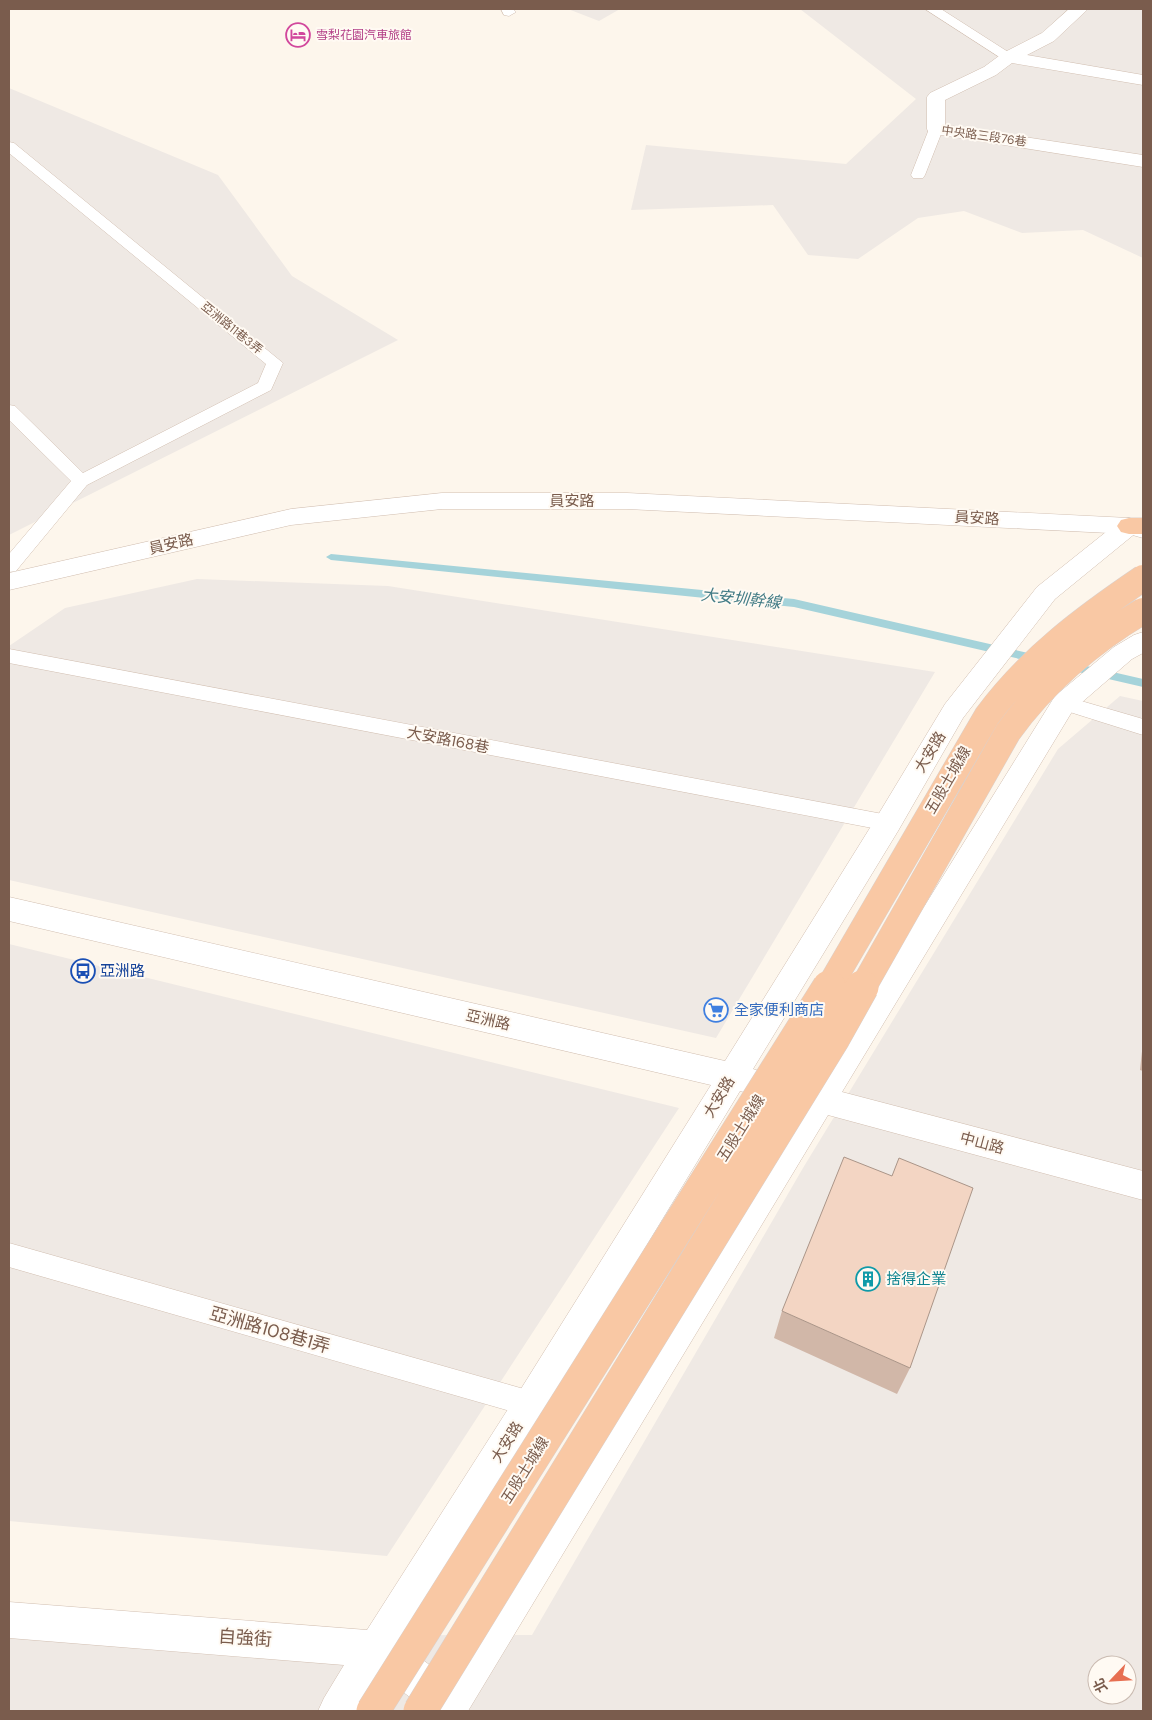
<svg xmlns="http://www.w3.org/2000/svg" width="1152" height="1720" font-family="'DM Sans','Noto Sans TC',sans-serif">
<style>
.industrial{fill:#efe9e4;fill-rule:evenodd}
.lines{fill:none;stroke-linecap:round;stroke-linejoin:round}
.stream{fill:#a5d3da;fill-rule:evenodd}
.service-casing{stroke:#d1beb0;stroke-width:1}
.minor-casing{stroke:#d1beb0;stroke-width:1}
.tertiary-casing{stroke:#d1beb0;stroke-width:1}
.trunk-casing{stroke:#dad1cd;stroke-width:1}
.service{fill:#fff;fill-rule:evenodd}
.minor{fill:#fff;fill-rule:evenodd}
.tertiary{fill:#fff;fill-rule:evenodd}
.trunk{fill:#f9c8a4;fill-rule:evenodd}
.trunk-bridge-far1-casing{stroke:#dad1cd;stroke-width:27;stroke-linecap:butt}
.trunk-bridge-casing{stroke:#dad1cd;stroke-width:34;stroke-linecap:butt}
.trunk-bridge-far1{stroke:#f9c8a4;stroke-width:26}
.trunk-bridge{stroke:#f9c8a4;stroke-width:33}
.wall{fill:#d1b7a8}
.building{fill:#f3d5c3;stroke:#aa9588}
.labels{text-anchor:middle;stroke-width:4;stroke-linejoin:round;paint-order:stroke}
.far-hotel-label{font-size:12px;fill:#b23c85;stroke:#fffaf3;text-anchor:start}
.far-street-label{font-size:12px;fill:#7a5c4d;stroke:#fffaf3}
.street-label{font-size:15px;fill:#7a5c4d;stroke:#fffaf3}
.transit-label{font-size:15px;fill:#164399;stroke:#fffaf3;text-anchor:start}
.shop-label{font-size:15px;fill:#366cbe;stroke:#fffaf3;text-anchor:start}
.culture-label{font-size:15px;fill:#0d838f;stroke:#fffaf3;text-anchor:start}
.water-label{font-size:16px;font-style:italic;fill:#437c86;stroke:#fffaf3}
.near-street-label{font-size:18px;fill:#7a5c4d;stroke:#fffaf3}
</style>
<rect width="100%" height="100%" fill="#fdf6ec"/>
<path class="industrial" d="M 568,9 L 620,9 L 599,21 Z
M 800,9 L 1143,9 L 1143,258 L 1083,230 L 1022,233 L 964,211 L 918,218 L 858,259 L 808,255 L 773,205 L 631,210 L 646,145 L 846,164 L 916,99 Z
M 9,88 L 218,175 L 292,276 L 398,340 L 9,535 Z
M 197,579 L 388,586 L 935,672 L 716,1038 L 9,880 L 9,646 L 65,608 Z
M 1120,696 L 1143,701 L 1143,1711 L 9,1711 L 9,1636 L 532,1635 L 803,1168 L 1058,749 ZM 1097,1665 L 1127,1665 L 1127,1695 L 1097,1695 Z
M 9,944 L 679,1108 L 387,1556 L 9,1521 Z"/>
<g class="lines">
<path class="stream" d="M 331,554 L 794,599 L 1037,655 L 1042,659 L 1037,663 L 794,607 L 331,560 L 326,557 Z
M 1069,662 L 1143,679 L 1143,687 L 1065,669 L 1064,666 L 1065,663 Z"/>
<g class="service-casing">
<path id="service" d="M 501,9 L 513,9 L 516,12 L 509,16 L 504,15 Z
M 925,9 L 941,9 L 1016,57 L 1014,60 L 1004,60 Z
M 936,125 L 941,126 L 943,129 L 925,175 L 923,178 L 913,178 L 911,175 L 929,129 L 931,126 Z
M 9,142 L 14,143 L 283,363 L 271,390 L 87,485 L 16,571 L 9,572 L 9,554 L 71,481 L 9,420 L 9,405 L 15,406 L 83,473 L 258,383 L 266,364 L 9,153 Z
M 9,649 L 888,815 L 895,817 L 898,823 L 895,829 L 888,831 L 9,663 Z
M 1064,696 L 1143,719 L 1143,735 L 1057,708 L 1054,703 L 1057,698 Z
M 9,1243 L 531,1391 L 540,1395 L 544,1404 L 540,1413 L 531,1417 L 9,1267 Z"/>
</g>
<g class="minor-casing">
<path id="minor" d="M 1069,9 L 1088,9 L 1054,41 L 1027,55 L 1143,75 L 1143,85 L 1012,63 L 996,75 L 945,100 L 945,125 L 1143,155 L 1143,167 L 929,133 L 927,129 L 927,97 L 930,93 L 984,67 L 1003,53 L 1042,33 Z
M 1129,518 L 1137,520 L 1141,526 L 1137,532 L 1055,599 L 963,718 L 898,831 L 753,1069 L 759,1071 L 763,1080 L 759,1089 L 748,1093 L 740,1091 L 543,1416 L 401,1644 L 446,1677 L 800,1107 L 793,1105 L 789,1095 L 793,1085 L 804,1081 L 814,1084 L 1055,696 L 1114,647 L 1134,635 L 1143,632 L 1143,653 L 1132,659 L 1073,710 L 842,1092 L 1143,1171 L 1143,1200 L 828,1115 L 468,1711 L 428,1711 L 381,1675 L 359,1711 L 318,1711 L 324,1698 L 344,1665 L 9,1638 L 9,1602 L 367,1630 L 519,1392 L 711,1085 L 9,921 L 9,897 L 725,1061 L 878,815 L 945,704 L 1037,587 L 1121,520 Z"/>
</g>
<g class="tertiary-casing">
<path id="tertiary" d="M 442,493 L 627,493 L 1129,518 L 1143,522 L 1143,538 L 1129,534 L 627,509 L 442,509 L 291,525 L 9,590 L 9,573 L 291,509 Z"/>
</g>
<g class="trunk-casing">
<path id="trunk" d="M 1129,518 L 1143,518 L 1143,534 L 1129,534 L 1121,532 L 1117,526 L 1121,520 Z"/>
</g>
<use href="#service" class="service"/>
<use href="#minor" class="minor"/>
<use href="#tertiary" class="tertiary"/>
<use href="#trunk" class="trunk"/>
<g class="trunk-bridge-far1-casing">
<path id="trunk-bridge-far1" d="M 828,989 L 987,716 C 1030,658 1084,618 1143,578
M 862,989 L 1008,732 C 1045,681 1089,643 1143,611"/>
</g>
<g class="trunk-bridge-casing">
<path id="trunk-bridge" d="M 373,1711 L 829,987
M 420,1711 L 834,1037 L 862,987"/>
</g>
<use href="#trunk-bridge-far1" class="trunk-bridge-far1"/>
<use href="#trunk-bridge" class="trunk-bridge"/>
</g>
<path class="wall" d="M 1143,1042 L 1143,1071 L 1140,1070 Z
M 782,1311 L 910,1368 L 897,1394 L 774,1338 Z"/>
<path class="building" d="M 844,1157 L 892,1176 L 899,1158 L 973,1188 L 910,1368 L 782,1311 Z"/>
<defs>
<g id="hotel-ring" transform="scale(1.25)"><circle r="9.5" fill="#fffaf3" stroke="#d1479c" stroke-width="1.5"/><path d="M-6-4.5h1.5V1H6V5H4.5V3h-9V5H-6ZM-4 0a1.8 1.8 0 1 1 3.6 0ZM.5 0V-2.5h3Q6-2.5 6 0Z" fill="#d1479c"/></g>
<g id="bus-ring" transform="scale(1.25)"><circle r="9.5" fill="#fffaf3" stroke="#1a4fb4" stroke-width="1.5"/><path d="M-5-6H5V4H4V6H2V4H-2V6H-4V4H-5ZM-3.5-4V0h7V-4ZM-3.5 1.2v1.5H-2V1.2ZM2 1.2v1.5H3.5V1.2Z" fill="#1a4fb4"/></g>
<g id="supermarket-ring" transform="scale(1.25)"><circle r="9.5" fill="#fffaf3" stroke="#3f7fe0" stroke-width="1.5"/><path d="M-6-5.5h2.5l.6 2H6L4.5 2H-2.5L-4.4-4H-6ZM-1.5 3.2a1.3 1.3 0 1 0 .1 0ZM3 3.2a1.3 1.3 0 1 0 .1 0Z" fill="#3f7fe0"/></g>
<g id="building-ring" transform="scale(1.25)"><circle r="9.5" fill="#fffaf3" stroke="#0f9aa8" stroke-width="1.5"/><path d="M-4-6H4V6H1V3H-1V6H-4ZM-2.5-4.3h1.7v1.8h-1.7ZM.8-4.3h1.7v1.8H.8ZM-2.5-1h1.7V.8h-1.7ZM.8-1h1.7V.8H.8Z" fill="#0f9aa8"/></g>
</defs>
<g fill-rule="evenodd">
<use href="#hotel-ring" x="298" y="35"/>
<use href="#bus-ring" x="83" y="971"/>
<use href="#supermarket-ring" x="716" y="1010"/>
<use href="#building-ring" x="868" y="1279"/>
</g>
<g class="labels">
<g class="far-hotel-label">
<text x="316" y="39">雪梨花園汽車旅館</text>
</g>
<g class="far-street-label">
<text transform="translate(984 136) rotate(8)" y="4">中央路三段76巷</text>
<text transform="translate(232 328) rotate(39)" y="4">亞洲路11巷3弄</text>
</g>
<g class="street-label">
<text x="572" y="506">員安路</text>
<text transform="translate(977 518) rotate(3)" y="5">員安路</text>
<text transform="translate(171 544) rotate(-13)" y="5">員安路</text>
<text transform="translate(448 740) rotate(11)" y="5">大安路168巷</text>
<text transform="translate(930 752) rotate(-59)" y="5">大安路</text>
<text transform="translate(948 780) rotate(-60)" y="5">五股土城線</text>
<text transform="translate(488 1020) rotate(13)" y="5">亞洲路</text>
<text transform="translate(719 1097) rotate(-59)" y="5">大安路</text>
<text transform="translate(741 1128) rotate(-58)" y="5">五股土城線</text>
<text transform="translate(982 1143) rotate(15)" y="5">中山路</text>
<text transform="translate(507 1442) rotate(-58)" y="5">大安路</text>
<text transform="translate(525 1470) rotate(-58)" y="5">五股土城線</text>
</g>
<g class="transit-label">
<text x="100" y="976">亞洲路</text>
</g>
<g class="shop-label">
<text x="734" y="1015">全家便利商店</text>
</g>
<g class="culture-label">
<text x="886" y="1284">捨得企業</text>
</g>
<g class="water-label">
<text transform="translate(741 598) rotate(6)" y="6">大安圳幹線</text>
</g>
<g class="near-street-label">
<text transform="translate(270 1330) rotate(16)" y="6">亞洲路108巷1弄</text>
<text transform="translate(245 1638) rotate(4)" y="6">自強街</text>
</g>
</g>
<rect width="1152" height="1720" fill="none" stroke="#7a5c4d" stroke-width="20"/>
<g transform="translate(1112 1680) rotate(245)"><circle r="24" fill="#fffaf3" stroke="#cabbb1"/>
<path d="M0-4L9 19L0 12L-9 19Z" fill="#e76f51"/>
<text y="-8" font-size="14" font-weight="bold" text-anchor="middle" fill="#7a5c4d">北</text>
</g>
</svg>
